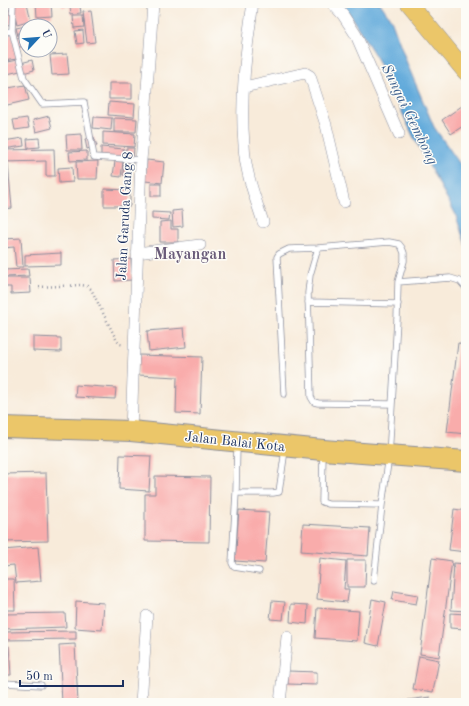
<svg xmlns="http://www.w3.org/2000/svg" width="469" height="706" font-family="'Old Standard TT',serif">
<style>
.water{fill:#64abdb;stroke:#406d9c}
.building{fill:#f9acab}
.lines{fill:none;stroke-linecap:round;stroke-linejoin:round}
.lane-casing{stroke:#8a8d9c;stroke-width:7}
.street-casing{stroke:#8a8d9c;stroke-width:12}
.primary-casing{stroke:#8a8d9c;stroke-width:18}
.highway-casing{stroke:#8a8d9c;stroke-width:22}
.path{stroke:#8a8d9c;stroke-width:2.5;stroke-dasharray:1 3;stroke-linecap:butt}
.lane{stroke:#fff;stroke-width:5.5}
.street{stroke:#fff;stroke-width:11}
.primary{stroke:#ebc669;stroke-width:17}
.highway{stroke:#ebc669;stroke-width:20}
.labels{text-anchor:middle;stroke-width:3;stroke-linejoin:round;paint-order:stroke}
.street-label{font-size:14px;fill:#1b2f5e;stroke:#fdfcf7}
.water-label{font-size:15px;font-style:italic;fill:#355a8a;stroke:#fdfcf7}
.quarter-label{font-size:16px;font-weight:bold;fill:#695b79;stroke:#fdfcf7}
</style>
<rect width="100%" height="100%" fill="#fdfcf7"/>
<filter id="ink" filterUnits="userSpaceOnUse"><feTurbulence type="fractalNoise" baseFrequency=".025" numOctaves="2"/><feDisplacementMap in="SourceGraphic" scale="8" xChannelSelector="R" yChannelSelector="G"/><feConvolveMatrix kernelMatrix="1 2 1 2 8 2 1 2 1" color-interpolation-filters="sRGB"/></filter>
<filter id="wash" filterUnits="userSpaceOnUse"><feTurbulence type="fractalNoise" baseFrequency=".012" numOctaves="4" result="noise"/><feDisplacementMap in="SourceGraphic" scale="16" xChannelSelector="R" yChannelSelector="G"/><feGaussianBlur stdDeviation="0.9" result="paint"/><feColorMatrix in="noise" values="0 0 0 0 0 0 0 0 0 0 0 0 0 0 0 0 0 1.4 0 .05"/><feComposite in="paint" operator="in"/></filter>
<g filter="url(#wash)">
<rect width="100%" height="100%" fill="#f8ebda"/>
<path class="water" d="M 341,3 L 380,3 L 391,19 L 408,66 L 434,127 L 462,167 L 466,176 L 466,246 L 455,213 L 413,136 L 378,60 L 345,7 Z"/>
<g id="blocks">
<path class="building" d="M 15,3 L 27,3 L 31,21 L 17,25 L 12,4 Z
M 36,3 L 51,3 L 52,16 L 37,17 Z
M 62,3 L 80,3 L 81,4 L 62,7 Z
M 80,6 L 81,14 L 71,15 L 70,7 Z
M 12,9 L 15,23 L 3,26 L 3,12 Z
M 91,11 L 95,42 L 87,43 L 83,12 Z
M 73,16 L 83,16 L 84,27 L 74,28 Z
M 26,26 L 26,35 L 18,36 L 16,28 Z
M 83,30 L 84,43 L 77,44 L 75,31 Z
M 12,34 L 17,59 L 3,61 L 3,36 Z
M 26,36 L 26,46 L 18,47 L 16,38 Z
M 67,54 L 69,74 L 52,75 L 50,55 Z
M 18,60 L 20,71 L 3,75 L 3,63 Z
M 32,60 L 34,70 L 23,73 L 21,63 Z
M 109,83 L 132,83 L 132,99 L 109,99 Z
M 25,85 L 29,100 L 3,106 L 3,89 Z
M 109,102 L 135,104 L 134,117 L 108,115 Z
M 466,103 L 466,124 L 451,134 L 442,120 Z
M 49,116 L 52,128 L 36,132 L 33,120 Z
M 94,117 L 112,118 L 111,130 L 93,128 Z
M 27,118 L 29,128 L 15,130 L 13,120 Z
M 114,118 L 137,119 L 136,132 L 114,132 Z
M 103,132 L 135,134 L 134,147 L 103,145 Z
M 81,134 L 82,150 L 67,150 L 66,135 Z
M 94,137 L 97,146 L 87,149 L 85,139 Z
M 23,138 L 24,146 L 3,149 L 3,141 Z
M 39,138 L 40,147 L 28,148 L 27,139 Z
M 101,147 L 124,149 L 124,159 L 101,156 Z
M 126,148 L 134,148 L 133,159 L 126,159 Z
M 54,149 L 55,176 L 46,176 L 46,161 L 3,162 L 3,150 Z
M 87,151 L 87,160 L 70,161 L 69,152 Z
M 147,160 L 164,162 L 162,183 L 145,181 Z
M 98,161 L 97,179 L 77,179 L 76,162 Z
M 115,161 L 123,162 L 121,177 L 113,176 Z
M 124,162 L 130,162 L 129,176 L 123,175 Z
M 8,164 L 12,208 L 3,209 L 3,165 Z
M 72,167 L 73,182 L 59,183 L 58,168 Z
M 151,184 L 161,184 L 161,196 L 151,196 Z
M 104,189 L 130,190 L 130,206 L 104,206 Z
M 182,210 L 183,226 L 173,227 L 172,211 Z
M 152,212 L 170,213 L 169,220 L 152,219 Z
M 171,221 L 171,229 L 178,229 L 178,242 L 160,242 L 160,222 Z
M 21,238 L 23,267 L 16,267 L 14,247 L 3,248 L 3,239 Z
M 61,253 L 61,265 L 25,266 L 25,255 Z
M 131,259 L 132,280 L 115,281 L 114,260 Z
M 28,269 L 29,276 L 5,277 L 3,270 Z
M 3,278 L 30,278 L 31,293 L 11,294 L 11,287 L 3,287 Z
M 184,328 L 186,347 L 149,351 L 147,331 Z
M 33,337 L 61,338 L 61,352 L 33,351 Z
M 458,343 L 466,344 L 466,434 L 447,432 Z
M 139,355 L 202,357 L 200,414 L 176,413 L 177,377 L 138,375 Z
M 76,385 L 116,388 L 115,399 L 75,397 Z
M 120,455 L 151,456 L 149,491 L 119,489 Z
M 46,473 L 48,541 L 3,542 L 3,474 Z
M 155,476 L 210,477 L 209,542 L 145,541 L 145,494 L 155,494 Z
M 454,509 L 466,511 L 466,552 L 449,550 Z
M 239,510 L 269,512 L 265,563 L 235,561 Z
M 303,524 L 370,528 L 368,556 L 301,551 Z
M 38,547 L 41,581 L 16,583 L 14,565 L 3,566 L 3,550 Z
M 320,558 L 346,561 L 344,589 L 349,589 L 347,602 L 317,599 Z
M 432,558 L 452,561 L 439,657 L 420,654 Z
M 347,560 L 366,560 L 365,587 L 347,587 Z
M 454,563 L 466,564 L 466,611 L 451,610 Z
M 3,579 L 14,579 L 15,610 L 3,610 Z
M 394,591 L 418,595 L 416,604 L 392,600 Z
M 372,599 L 386,602 L 378,646 L 365,643 Z
M 76,601 L 104,603 L 102,630 L 75,628 Z
M 272,601 L 285,602 L 283,620 L 270,619 Z
M 291,604 L 308,605 L 307,624 L 290,622 Z
M 317,608 L 359,611 L 357,641 L 315,638 Z
M 65,613 L 66,627 L 4,629 L 4,614 Z
M 450,613 L 466,614 L 466,629 L 450,628 Z
M 76,631 L 76,639 L 3,640 L 3,632 Z
M 75,644 L 78,703 L 62,703 L 59,645 Z
M 3,646 L 9,646 L 11,675 L 3,675 Z
M 419,656 L 439,660 L 433,692 L 413,689 Z
M 288,671 L 317,672 L 317,685 L 288,684 Z
M 430,697 L 430,703 L 408,703 L 408,700 Z
M 368,701 L 368,703 L 357,703 L 357,702 Z"/>
</g>
</g>
<g filter="url(#ink)">
<use href="#blocks" fill-opacity="0" stroke="#8a8d9c" stroke-width="1"/>
<g class="lines">
<g class="lane-casing">
<path id="lane" d="M 12,31 L 13,3
M 3,32 L 12,31 L 24,78 L 42,104 L 84,102 L 94,157 L 141,160
M 318,248 L 310,275 L 308,293 L 311,397 L 314,402 L 318,403 L 392,404
M 398,282 L 450,278 L 460,281 L 466,288
M 308,302 L 398,304
M 284,394 L 277,257 L 279,254 L 289,249 L 318,248 L 389,242 L 399,244 L 402,248 L 404,253 L 404,261 L 398,282 L 397,320 L 389,456 L 382,505 L 374,581
M 237,445 L 236,493 L 273,493 L 279,492 L 285,450
M 323,454 L 322,502 L 328,504 L 382,505
M 236,493 L 232,563 L 234,567 L 259,571
M 3,683 L 41,685"/>
</g>
<g class="street-casing">
<path id="street" d="M 253,3 C 246,50 240,98 244,145 C 245,172 255,197 263,222
M 332,3 L 343,15 L 356,35 L 399,134
M 244,87 L 305,73 L 310,76 L 326,125 L 344,202
M 137,253 L 200,245
M 131,431 L 141,160 L 145,118 L 153,3
M 141,703 L 147,616
M 280,703 L 287,637"/>
</g>
<g class="primary-casing">
<path id="primary" d="M 409,3 L 466,72"/>
</g>
<g class="highway-casing">
<path id="highway" d="M 3,427 L 131,431 L 323,450 L 466,461"/>
</g>
<path class="path" d="M 39,287 L 81,285 L 87,286 L 91,289 L 117,341 L 120,344 L 124,345"/>
<use href="#lane" class="lane"/>
<use href="#street" class="street"/>
<use href="#primary" class="primary"/>
<use href="#highway" class="highway"/>
</g>
</g>
<g class="labels">
<g class="street-label">
<text transform="translate(124 216) rotate(-87)" y="5">Jalan Garuda Gang 8</text>
<text transform="translate(235 441) rotate(6)" y="5">Jalan Balai Kota</text>
</g>
<g class="water-label">
<text transform="translate(410 114) rotate(64)" y="5">Sungai Gembong</text>
</g>
<g class="quarter-label">
<text x="190" y="259">Mayangan</text>
</g>
</g>
<rect width="469" height="706" fill="none" stroke="#fdfcf7" stroke-width="16"/>
<g transform="translate(38 38) rotate(64)"><circle r="19" fill="#fdfcf7" stroke="#a3aaba"/>
<path d="M0-3L7 15L0 10L-7 15Z" fill="#1f6fb2"/>
<text y="-6" font-size="11" font-weight="bold" text-anchor="middle" fill="#1b2f5e">U</text>
</g>
<path d="M20 680v6h103v-6" fill="none" stroke="#1b2f5e" stroke-width="2"/>
<text x="26" y="680" font-size="12" fill="#1b2f5e" stroke="#fdfcf7" stroke-width="3" paint-order="stroke">50 m</text>
</svg>
